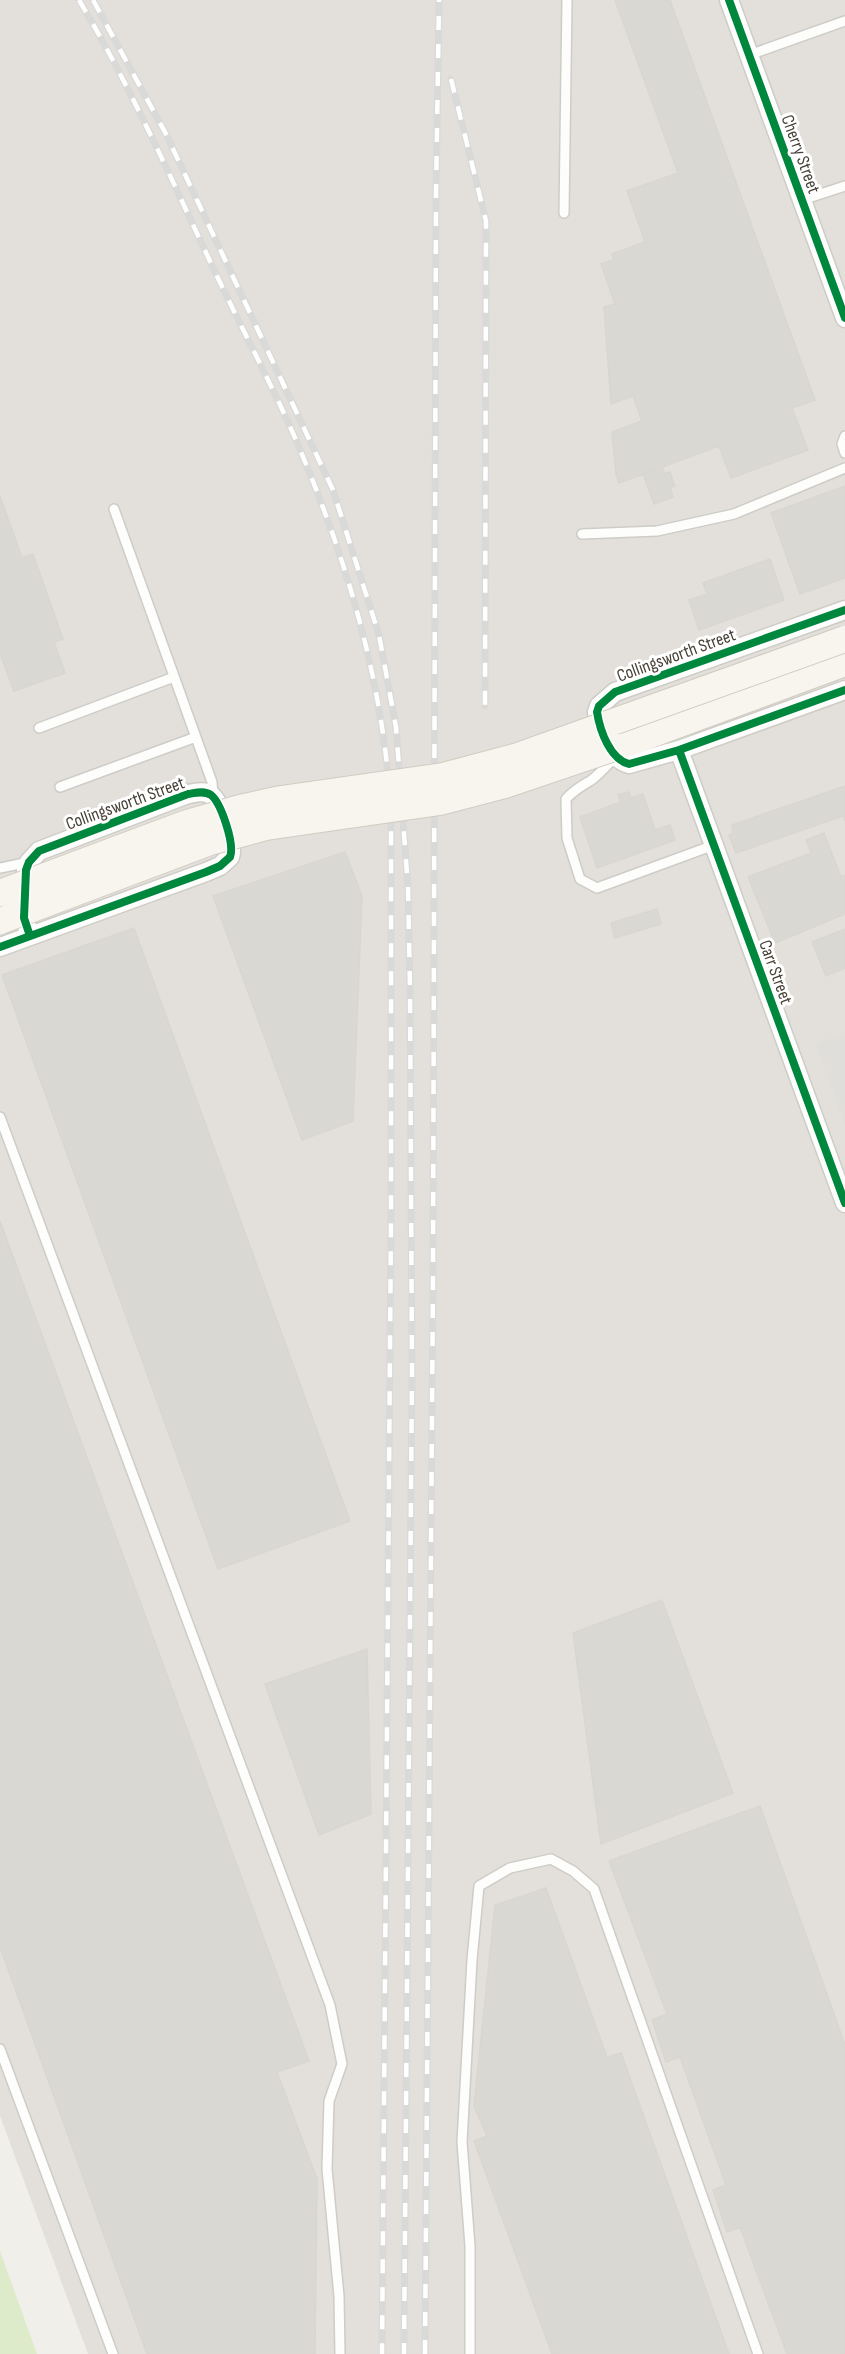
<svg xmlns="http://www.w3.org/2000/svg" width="845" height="2354" font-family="'Sofia Sans Condensed',sans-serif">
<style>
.industrial{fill:#e3e0db}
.green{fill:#ddebca}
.parking{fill:#dfdeda}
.building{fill:#dad8d2;stroke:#d9d6d0;stroke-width:1.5}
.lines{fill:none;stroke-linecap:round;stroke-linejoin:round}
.lane-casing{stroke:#ceccc7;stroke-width:12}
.street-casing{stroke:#ceccc7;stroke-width:21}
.secondary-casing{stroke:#d0ccc1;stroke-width:28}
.lane{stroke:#fdfdfc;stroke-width:9}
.street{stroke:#fdfdfc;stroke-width:18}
.secondary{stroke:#f7f5ee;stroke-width:26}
.rail-casing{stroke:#d9d9d8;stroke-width:7}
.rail{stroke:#fff;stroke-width:4.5;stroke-dasharray:14;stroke-linecap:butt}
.secondary-bridge-casing{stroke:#d0ccc1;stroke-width:28;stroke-linecap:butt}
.secondary-bridge{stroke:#f7f5ee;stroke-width:26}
.cycleway-casing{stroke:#fff;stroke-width:11}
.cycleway{stroke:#00873e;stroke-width:8}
.labels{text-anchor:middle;stroke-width:6;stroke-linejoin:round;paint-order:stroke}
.street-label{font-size:18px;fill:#464036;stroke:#fff}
</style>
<rect width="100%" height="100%" fill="#f0efea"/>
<path class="industrial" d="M 0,0 L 845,0 L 845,2354 L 88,2354 L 0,2116 Z"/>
<path class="green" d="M 0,2251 L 37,2354 L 0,2354 Z"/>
<path class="parking" d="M 845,1033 L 845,1125 L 816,1044 Z"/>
<path class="building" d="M 615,0 L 670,0 L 815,400 L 792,408 L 808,450 L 731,478 L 719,446 L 619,483 L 616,474 L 612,432 L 642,421 L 633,396 L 611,404 L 604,307 L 615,304 L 601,264 L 614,260 L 612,254 L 645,242 L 627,191 L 678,173 Z
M 662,467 L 665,474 L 670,472 L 675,486 L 670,488 L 673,497 L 654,504 L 643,474 Z
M 845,486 L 845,578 L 800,594 L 771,513 Z
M 0,496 L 22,558 L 33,554 L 63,639 L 54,642 L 65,673 L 14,691 L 0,653 Z
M 770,559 L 784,600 L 699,630 L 689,600 L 707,594 L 703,583 Z
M 845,786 L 845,821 L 843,816 L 736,853 L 729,835 L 733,833 L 732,825 Z
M 629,792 L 631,798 L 643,794 L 655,830 L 670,825 L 675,840 L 597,868 L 580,817 L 621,802 L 618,795 Z
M 824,833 L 841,877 L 845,875 L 845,914 L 775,943 L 748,877 L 811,853 L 806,840 Z
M 345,852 L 362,896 L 353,1121 L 302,1140 L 213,896 Z
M 657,909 L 661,924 L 615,938 L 611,923 Z
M 134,928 L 350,1521 L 218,1569 L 2,975 Z
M 845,929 L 845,968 L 826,976 L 812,942 Z
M 0,1221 L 309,2061 L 277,2072 L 317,2179 L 315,2354 L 147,2354 L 0,1947 Z
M 662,1600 L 733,1793 L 601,1844 L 573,1633 Z
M 367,1649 L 371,1814 L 319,1835 L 265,1684 Z
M 760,1806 L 845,2045 L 845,2354 L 787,2354 L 740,2227 L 727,2232 L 713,2190 L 726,2185 L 680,2057 L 666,2062 L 652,2020 L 667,2014 L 609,1861 Z
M 546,1888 L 607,2057 L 621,2053 L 729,2354 L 552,2354 L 474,2141 L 487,2136 L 474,2106 L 495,1905 Z"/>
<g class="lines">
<g class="lane-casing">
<path id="lane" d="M 749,55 L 845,21
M 802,200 L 845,186
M 564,213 L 567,0
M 845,436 L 842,444 L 845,453
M 114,509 L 212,782 L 213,796
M 582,534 L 657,531 L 734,514 L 845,468
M 39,728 L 174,677
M 615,757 C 607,765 599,775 590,781 C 580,787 574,790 566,799 L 567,838 L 580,879 L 597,888 L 714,845
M 60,787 L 196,737
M 0,868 L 29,862
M 0,1117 L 330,2005 L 342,2064 L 329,2101 L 327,2169 L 339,2296 L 340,2354
M 0,2049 L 113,2354
M 470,2354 L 470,2246 L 462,2142 L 472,1960 L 479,1886 L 510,1868 L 551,1859 L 573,1871 L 594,1889 L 758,2354"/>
</g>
<g class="street-casing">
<path id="street" d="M 729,0 L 845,318
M 845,610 L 615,692 L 599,706 L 597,712 C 600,731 610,759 629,764 L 679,750 L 845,690
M 679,750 L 845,1203
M 0,947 L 206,872 L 220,866 L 230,857 C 235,844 221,803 211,795 C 204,790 195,793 188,794 L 39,851 L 29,862 L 26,870 L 24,918 L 30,936"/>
</g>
<g class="secondary-casing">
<path id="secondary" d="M 617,747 L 845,663"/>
</g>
<use href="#lane" class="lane"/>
<use href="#street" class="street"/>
<use href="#secondary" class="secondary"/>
<g class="rail-casing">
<path id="rail" d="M 79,0 C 132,89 173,183 217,276 C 243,331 272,385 296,440 C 347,560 382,677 391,808 L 391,1219 L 382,2354
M 93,0 L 166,134 L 333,490 L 379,635 L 396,727 L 408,887 L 410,989 L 412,1370 L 404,2354
M 451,79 L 486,221 L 485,706
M 425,2354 L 433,1278 L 436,194 L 439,0"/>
</g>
<use href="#rail" class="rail"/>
<g class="secondary-bridge-casing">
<path id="secondary-bridge" d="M 0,893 L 187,823 L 240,808 L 281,799 L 443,776 L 518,756 L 845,639
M 0,921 L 210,842 L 266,827 L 440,802 L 505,785 L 617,747"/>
</g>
<use href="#secondary-bridge" class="secondary-bridge"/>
<g class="cycleway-casing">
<path id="cycleway" d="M 729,0 L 845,318
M 845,610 L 615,692 L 599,706 L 597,712 C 600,731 610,759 629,764 L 679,750 L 845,690
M 679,750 L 845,1203
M 0,947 L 206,872 L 220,866 L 230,857 C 235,844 221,803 211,795 C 204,790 195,793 188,794 L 39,851 L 29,862 L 26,870 L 24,918 L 30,936"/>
</g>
<use href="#cycleway" class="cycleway"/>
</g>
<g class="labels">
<g class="street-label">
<text transform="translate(801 154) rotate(70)" y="6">Cherry Street</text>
<text transform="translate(676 655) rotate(-20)" y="6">Collingsworth Street</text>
<text transform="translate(125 803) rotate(-20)" y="6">Collingsworth Street</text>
<text transform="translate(776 972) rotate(70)" y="6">Carr Street</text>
</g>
</g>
</svg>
